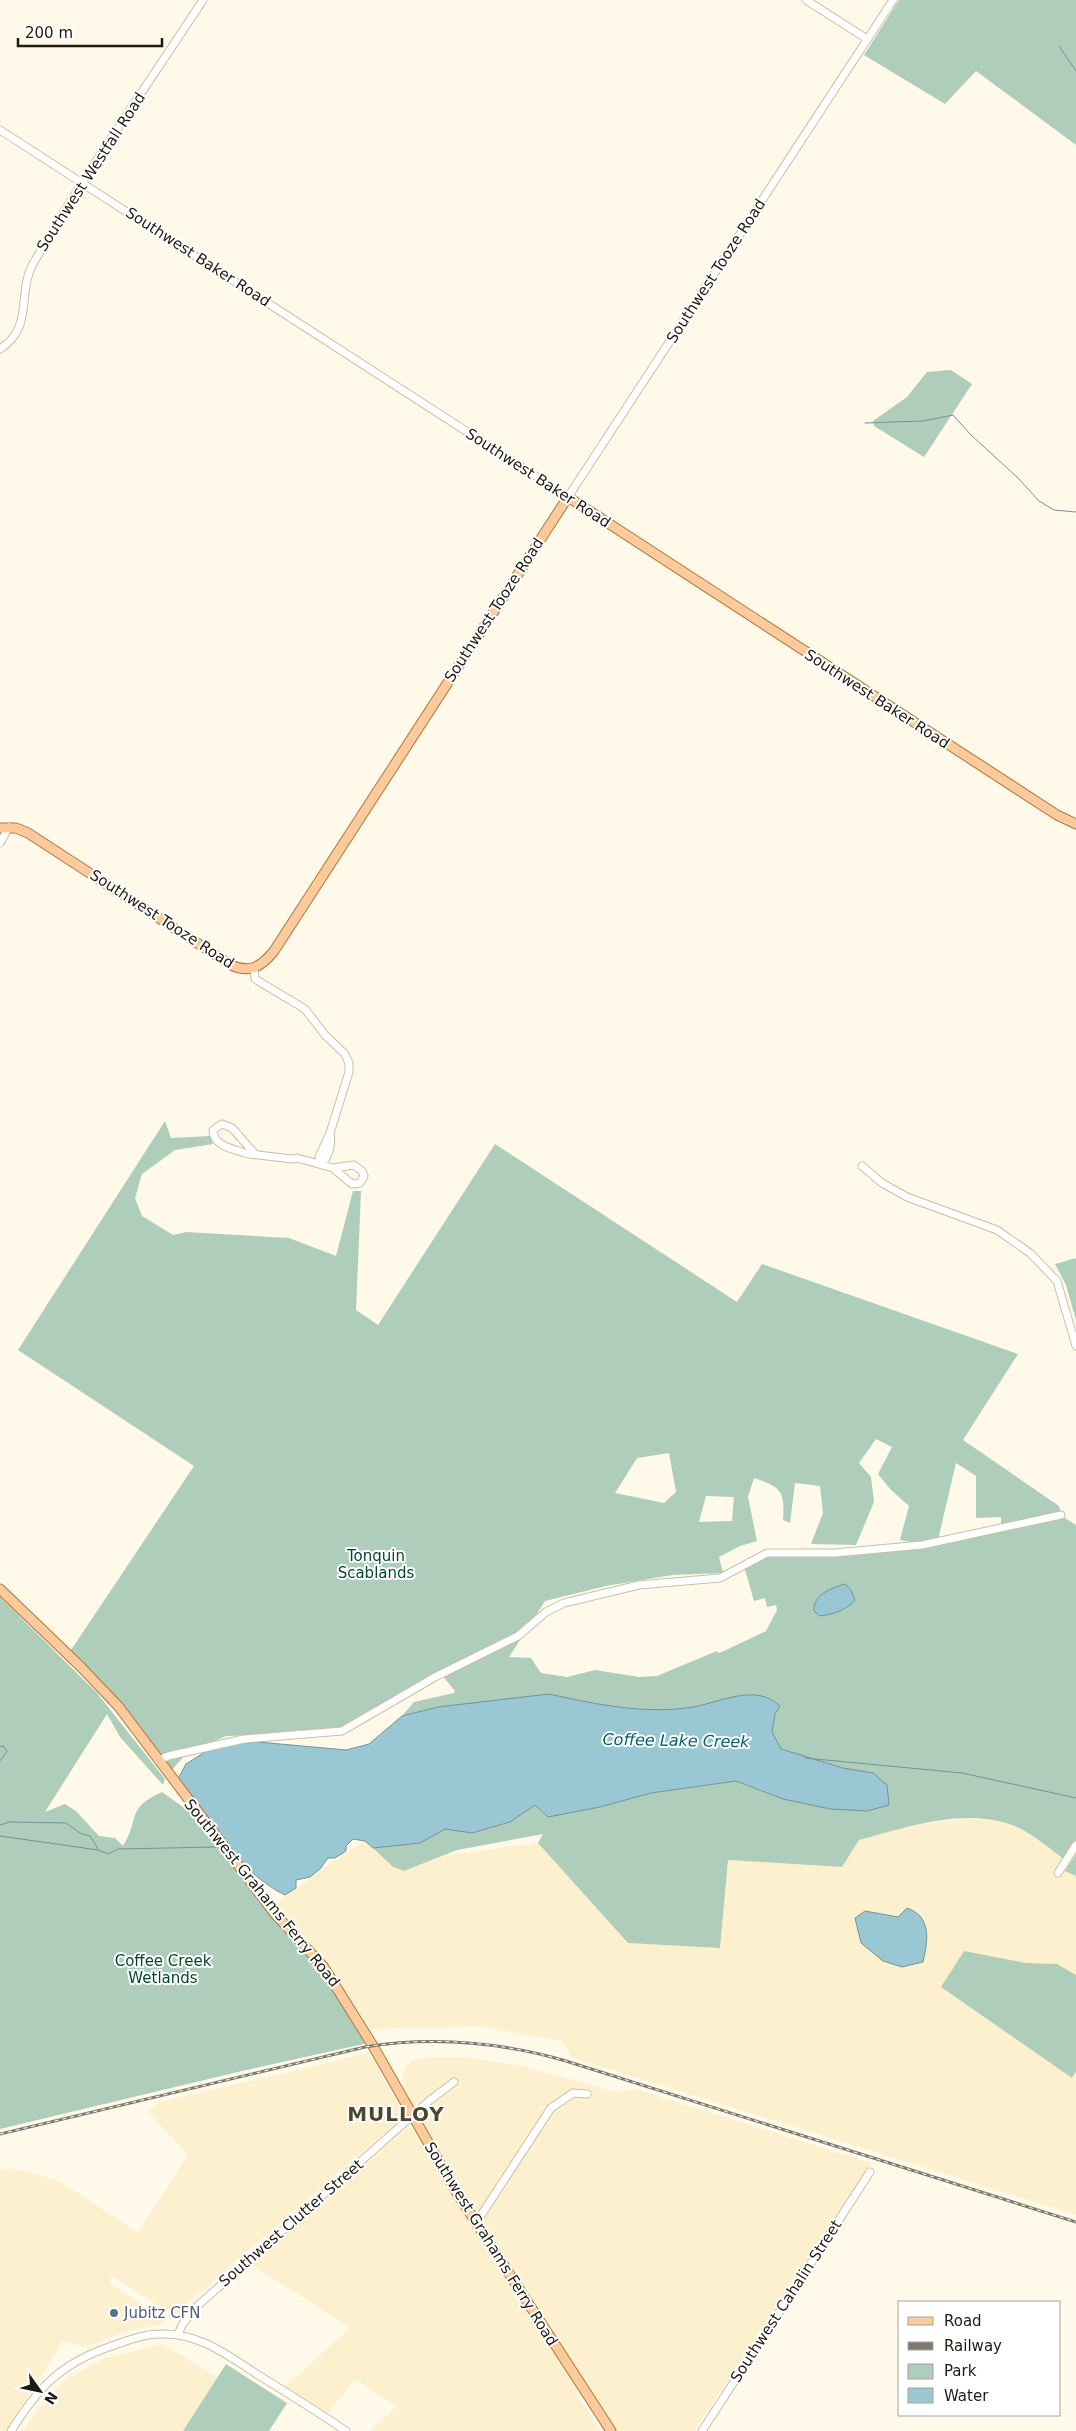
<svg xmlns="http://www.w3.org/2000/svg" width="1076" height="2431" font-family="'DejaVu Sans',sans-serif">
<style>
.built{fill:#fcf0ce}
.green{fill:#afcdbb;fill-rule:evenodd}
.water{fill:#99c7d4;stroke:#749399}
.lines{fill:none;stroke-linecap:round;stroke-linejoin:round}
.stream{stroke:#749399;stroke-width:1}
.minor-casing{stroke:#c8c0a6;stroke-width:9}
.major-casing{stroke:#ae763f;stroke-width:11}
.minor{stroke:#fff;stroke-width:7}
.major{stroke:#fdcb9b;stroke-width:9}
.rail-casing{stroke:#7e7b6e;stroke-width:3}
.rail{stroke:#fff;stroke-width:1;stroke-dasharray:4;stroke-linecap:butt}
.service-dot{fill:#5c6f8a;stroke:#fff;stroke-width:2}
.labels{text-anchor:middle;stroke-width:4;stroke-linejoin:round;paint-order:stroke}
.street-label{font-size:15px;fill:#1d1a10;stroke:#fff}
.park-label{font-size:15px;fill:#00472b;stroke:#fff}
.service-label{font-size:15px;fill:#4e5e75;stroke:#fff;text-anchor:start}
.water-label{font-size:16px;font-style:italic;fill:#006174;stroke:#fff}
.district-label{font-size:20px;font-weight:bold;letter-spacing:1px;fill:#4d462f;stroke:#fff}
</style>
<rect width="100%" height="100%" fill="#fef9e8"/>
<path class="built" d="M 973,1817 L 997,1820 L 1020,1828 L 1076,1866 L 1076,2215 L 571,2057 L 563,2041 L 479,2026 L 370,2029 L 327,1963 L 274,1906 L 325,1867 L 365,1841 L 393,1867 L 404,1871 L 441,1856 L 538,1843 L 628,1943 L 720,1948 L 728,1860 L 842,1867 L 859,1840 L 907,1827 Z
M 369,2053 L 402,2111 L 401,2119 L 190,2301 L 177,2317 L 111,2275 L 110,2284 L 167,2321 L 160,2325 L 128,2331 L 85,2347 L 63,2341 L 6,2431 L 0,2431 L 0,2171 L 12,2168 L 59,2181 L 138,2233 L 188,2155 L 148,2112 L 160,2102 Z
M 461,2057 L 518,2065 L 616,2092 L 635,2089 L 871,2163 L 694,2431 L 617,2431 L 486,2229 L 410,2101 L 402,2079 L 406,2066 L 412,2061 L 423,2058 Z
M 410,2127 L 417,2133 L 472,2225 L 578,2390 L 576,2393 L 601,2431 L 370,2431 L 397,2406 L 355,2379 L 327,2414 L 285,2387 L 350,2328 L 251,2264 L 404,2129 Z
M 163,2344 L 217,2378 L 183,2431 L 22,2431 L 55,2389 L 65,2380 L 105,2358 Z"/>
<path class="green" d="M 899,0 L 1076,0 L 1076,145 L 976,71 L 945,104 L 864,55 Z
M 951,370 L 972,384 L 924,457 L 874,426 L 873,421 L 907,397 L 927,372 Z
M 165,1121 L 171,1138 L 210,1136 L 213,1144 L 175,1150 L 142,1174 L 135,1198 L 142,1216 L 173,1235 L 186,1232 L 289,1238 L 336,1256 L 353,1191 L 361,1191 L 356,1310 L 378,1325 L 495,1144 L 737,1302 L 762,1264 L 1018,1354 L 963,1440 L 1059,1506 L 1062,1516 L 1076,1525 L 1076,1842 L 1065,1860 C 1050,1849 1034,1835 1017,1827 C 967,1806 909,1827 859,1840 L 842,1867 L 728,1860 L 720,1948 L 628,1943 L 538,1843 L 543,1834 L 457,1850 L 404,1871 L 393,1867 L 373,1848 L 420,1843 L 445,1829 L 472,1833 L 510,1822 L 535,1805 L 548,1817 L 600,1807 L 651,1793 L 736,1781 L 783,1799 L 830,1809 L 844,1768 L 807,1758 L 466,1704 L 438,1707 L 402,1716 L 414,1702 L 454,1693 L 455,1691 L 441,1674 L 348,1732 L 226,1736 L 187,1753 L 170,1772 L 69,1653 L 194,1466 L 18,1350 ZM 876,1439 L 892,1447 L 878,1474 L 891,1490 L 909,1506 L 900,1540 L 934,1546 L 849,1556 L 839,1552 L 761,1555 L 744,1566 L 754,1601 L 765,1598 L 767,1607 L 776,1605 L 777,1610 L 766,1631 L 724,1651 L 718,1653 L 717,1651 L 657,1676 L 639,1677 L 595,1670 L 567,1677 L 541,1673 L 531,1658 L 509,1657 L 545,1601 L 606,1586 L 673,1575 L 723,1573 L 719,1557 L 740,1546 L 757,1541 L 748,1497 L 754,1478 C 781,1487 785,1491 783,1520 L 790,1523 L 795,1483 L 820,1486 L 823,1513 L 811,1544 L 856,1545 L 874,1502 L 871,1477 L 859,1463 ZM 669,1453 L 676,1492 L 664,1503 L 615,1493 L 637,1458 ZM 956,1463 L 976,1476 L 976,1518 L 1001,1517 L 1001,1527 L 937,1544 ZM 706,1496 L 734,1497 L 732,1521 L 699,1522 Z
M 1076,1258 L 1076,1320 L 1066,1285 L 1055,1264 Z
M 0,1597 L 97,1693 L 165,1779 L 163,1785 L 120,1737 L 107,1714 L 45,1812 L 65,1804 L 76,1811 L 99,1836 L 115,1838 L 123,1846 C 141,1817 125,1809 162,1792 L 190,1812 L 281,1929 L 310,1958 L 314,1959 L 366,2042 L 364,2044 L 242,2071 L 0,2129 Z
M 1076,1854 L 1076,1876 L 1065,1871 Z
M 964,1951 L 1026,1963 L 1057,1964 L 1076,1975 L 1076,2071 L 1072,2078 L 941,1987 Z
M 226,2364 L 287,2403 L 269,2431 L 183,2431 Z"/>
<path class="water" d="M 845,1584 L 851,1590 L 855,1600 C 845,1611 834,1614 820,1616 L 814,1611 C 813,1594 832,1588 845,1584 Z
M 549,1694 C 595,1704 646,1715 693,1707 C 721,1702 756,1683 780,1706 L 775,1714 L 772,1732 L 781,1749 L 843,1768 L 873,1773 L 887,1785 L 889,1805 L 867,1811 L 830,1809 L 783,1799 L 736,1781 L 651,1793 L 600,1807 L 548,1817 L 535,1805 L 510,1822 L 472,1833 L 445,1829 L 420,1843 L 373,1848 L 365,1841 L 353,1839 L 346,1846 L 346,1851 L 335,1858 L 328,1858 L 320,1869 L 310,1877 L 296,1880 L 296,1888 L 285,1895 C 238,1872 208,1820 178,1779 L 186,1764 L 205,1752 L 222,1747 L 247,1741 L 346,1750 L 369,1744 L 402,1716 L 438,1707 Z
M 907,1908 C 932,1917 928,1940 923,1962 L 902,1967 L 883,1961 L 861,1943 L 855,1918 L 865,1911 L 898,1917 Z"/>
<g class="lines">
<path class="stream" d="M 1059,46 L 1076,71
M 865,423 L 923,421 L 953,415 L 971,435 L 1018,478 L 1039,501 L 1054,510 L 1076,512
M 0,1747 L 3,1746 L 7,1751 L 0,1761
M 805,1758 L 962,1773 L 1076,1798
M 0,1825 L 10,1822 L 66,1823 L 80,1833 L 90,1836 L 98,1849
M 0,1836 L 98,1850 L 108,1854 L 118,1849 L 217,1847"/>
<g class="minor-casing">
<path id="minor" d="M 806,0 L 867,39
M 0,130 L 568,497 L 893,0
M 0,349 C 35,327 16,292 34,262 C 86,172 146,87 203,0
M 0,843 L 9,827
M 254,968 L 255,979 L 305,1009 L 325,1035 L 345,1054 L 349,1063 L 349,1072 L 330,1133 L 319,1157 L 321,1164
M 255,1154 L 232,1128 L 222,1124 L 213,1130 C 213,1146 233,1149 245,1153 L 249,1154 L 292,1159 L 297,1158 L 333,1168
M 321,1164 C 329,1157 332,1144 330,1133
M 354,1165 L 362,1171 L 364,1176 L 360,1183 L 352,1184 L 333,1168 Z
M 862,1166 L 882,1183 L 907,1197 L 997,1230 L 1030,1253 L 1057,1281 L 1076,1346
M 158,1761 L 168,1756 L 244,1739 L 342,1731 L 435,1677 L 518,1636 L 546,1612 L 564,1603 L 639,1585 L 720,1578 L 767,1553 L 835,1553 L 922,1545 L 1061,1515
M 1058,1873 L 1076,1845
M 476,2223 L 551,2108 L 573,2093 L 587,2094
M 178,2335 L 182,2325 L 195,2308 L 430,2100 L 454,2082
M 11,2431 C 38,2388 60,2364 109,2347 C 126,2341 143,2334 160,2334 C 200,2332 231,2358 263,2378 C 291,2395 319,2413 346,2431
M 702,2431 L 870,2172"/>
</g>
<g class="major-casing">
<path id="major" d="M 0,828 L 16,828 L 28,833 L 231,965 C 250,974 262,966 274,951 L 568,497 L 1057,815 L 1076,824
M 0,1589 L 81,1667 L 119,1707 L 275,1914 L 323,1966 L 373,2046 L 457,2193 L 611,2431"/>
</g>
<use href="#minor" class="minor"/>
<use href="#major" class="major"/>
<g class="rail-casing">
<path id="rail" d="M 0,2134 L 365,2047 C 433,2036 500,2042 566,2061 L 1076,2222"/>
</g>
<use href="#rail" class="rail"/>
</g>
<circle class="service-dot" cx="114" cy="2313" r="5"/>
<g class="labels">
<g class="street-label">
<text transform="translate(91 172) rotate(-57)" y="5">Southwest Westfall Road</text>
<text transform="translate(198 257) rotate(33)" y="5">Southwest Baker Road</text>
<text transform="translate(716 271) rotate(-57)" y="5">Southwest Tooze Road</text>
<text transform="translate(538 478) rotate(33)" y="5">Southwest Baker Road</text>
<text transform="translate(494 610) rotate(-57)" y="5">Southwest Tooze Road</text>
<text transform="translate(877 699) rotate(33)" y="5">Southwest Baker Road</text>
<text transform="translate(162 919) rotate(33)" y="5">Southwest Tooze Road</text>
<text transform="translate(262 1893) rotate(51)" y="5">Southwest Grahams Ferry Road</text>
<text transform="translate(291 2223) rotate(-41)" y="5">Southwest Clutter Street</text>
<text transform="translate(491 2244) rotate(58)" y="5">Southwest Grahams Ferry Road</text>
<text transform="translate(786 2301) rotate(-57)" y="5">Southwest Cahalin Street</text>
</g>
<g class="park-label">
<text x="376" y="1561">Tonquin<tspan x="376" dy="17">Scablands</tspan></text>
<text x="163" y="1966">Coffee Creek<tspan x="163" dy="17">Wetlands</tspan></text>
</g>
<g class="service-label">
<text x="124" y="2318">Jubitz CFN</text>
</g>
<g class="water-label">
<text transform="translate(676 1740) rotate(1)" y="6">Coffee Lake Creek</text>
</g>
<g class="district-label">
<text x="396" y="2121">MULLOY</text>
</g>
</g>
<rect x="898" y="2301" width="162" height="115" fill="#ffffff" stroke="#a5a39f"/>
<rect x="908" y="2317" width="25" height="8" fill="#fdcb9b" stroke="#a5a39f"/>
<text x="944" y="2326" font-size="15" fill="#1d1a10">Road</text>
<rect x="908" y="2342" width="25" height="8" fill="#7e7b6e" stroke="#a5a39f"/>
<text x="944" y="2351" font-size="15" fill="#1d1a10">Railway</text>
<rect x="908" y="2364" width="25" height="15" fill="#afcdbb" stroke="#a5a39f"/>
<text x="944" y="2376" font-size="15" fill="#1d1a10">Park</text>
<rect x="908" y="2388" width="25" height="15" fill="#99c7d4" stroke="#a5a39f"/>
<text x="944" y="2401" font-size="15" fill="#1d1a10">Water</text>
<g transform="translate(40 2391) rotate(123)" stroke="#ffffff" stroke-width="4" paint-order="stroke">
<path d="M0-4L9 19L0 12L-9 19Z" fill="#1d1a10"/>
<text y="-8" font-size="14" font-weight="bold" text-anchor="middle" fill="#1d1a10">N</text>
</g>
<path d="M18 38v8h144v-8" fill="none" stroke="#1d1a10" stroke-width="2.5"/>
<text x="25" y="38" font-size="15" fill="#1d1a10" stroke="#ffffff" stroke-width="4" paint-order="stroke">200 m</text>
</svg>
